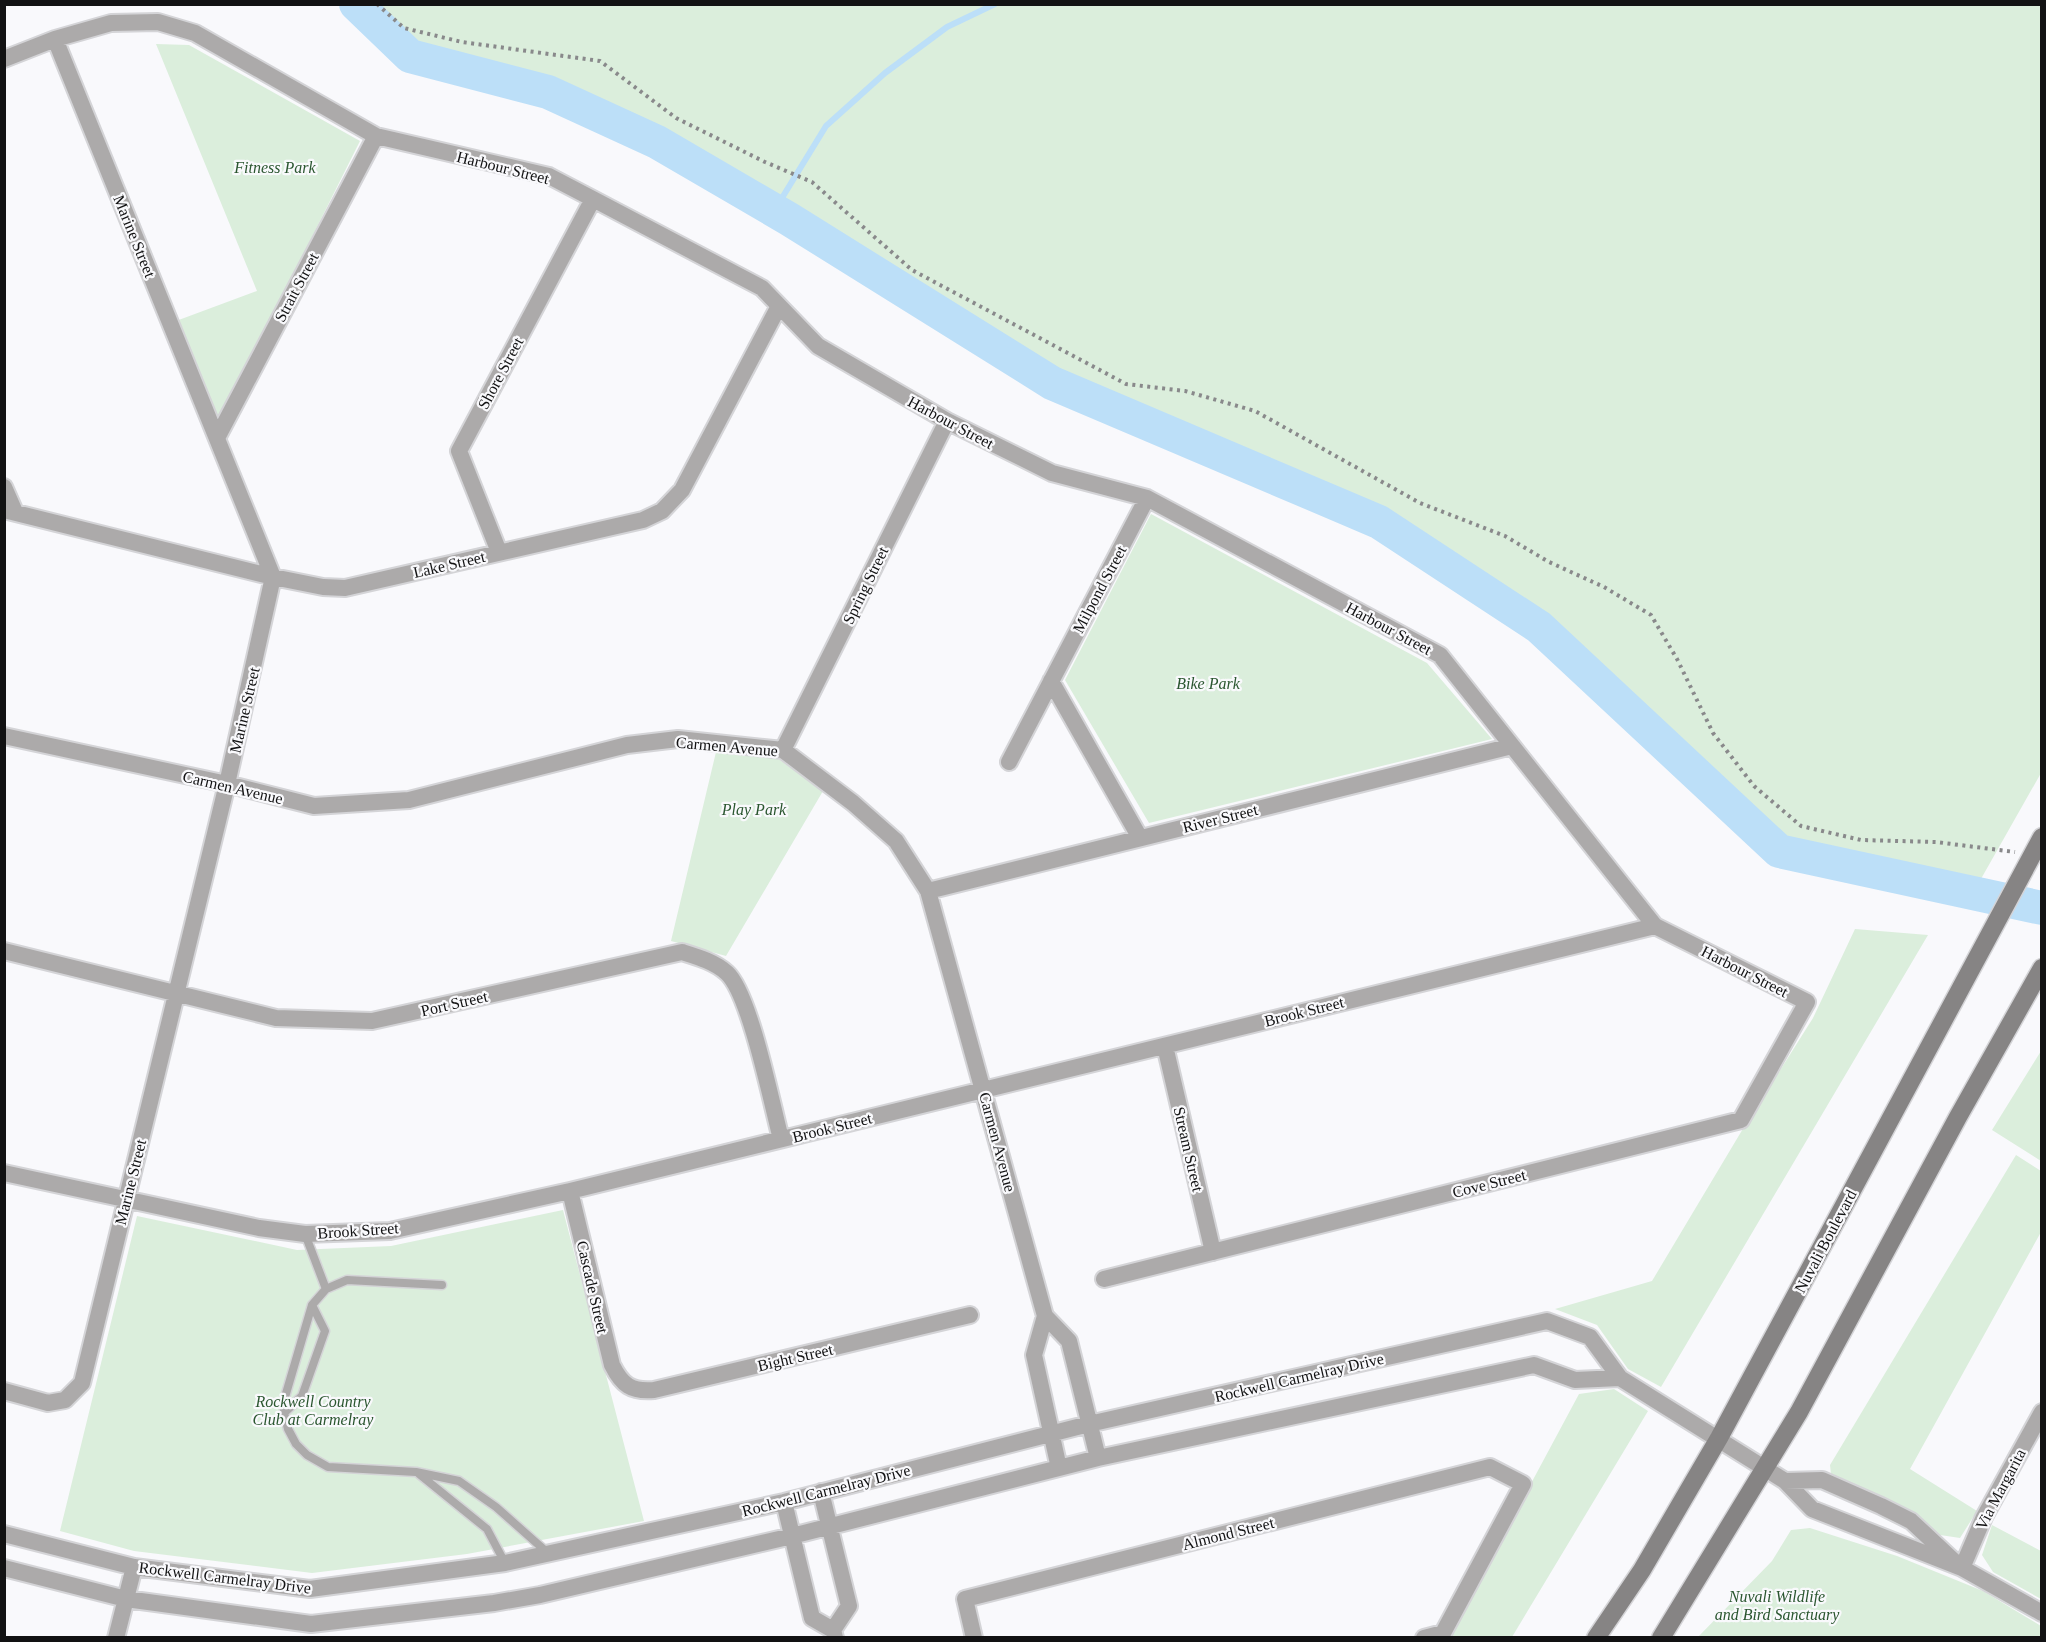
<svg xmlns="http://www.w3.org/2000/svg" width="2046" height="1642" font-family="Georgia,serif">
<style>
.green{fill:#dbeedc}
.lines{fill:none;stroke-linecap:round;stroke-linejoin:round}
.stream{stroke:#bcdff8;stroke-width:6}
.river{stroke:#bcdff8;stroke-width:34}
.lane-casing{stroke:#d4d4d7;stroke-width:11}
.street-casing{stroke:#d4d4d7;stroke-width:20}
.secondary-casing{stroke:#d4d4d7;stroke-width:21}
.path{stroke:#89898b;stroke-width:4;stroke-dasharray:3 4.5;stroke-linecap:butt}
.lane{stroke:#acaaaa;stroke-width:8}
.street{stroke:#acaaaa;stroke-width:16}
.secondary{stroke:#868484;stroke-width:18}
.labels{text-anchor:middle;stroke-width:4.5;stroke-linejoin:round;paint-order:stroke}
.park-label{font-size:16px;font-style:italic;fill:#2a562f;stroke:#f9f9fc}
.street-label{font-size:16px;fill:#121213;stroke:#f9f9fc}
</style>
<rect width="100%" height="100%" fill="#f9f9fc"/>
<path class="green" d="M 356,5 L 2041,5 L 2041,773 L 1973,893 L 1779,851 L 1539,627 L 1379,522 L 1052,383 L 774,211 L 657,142 L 548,92 L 410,56 Z
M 156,44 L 189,45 L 360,141 L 218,425 L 176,321 L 257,291 Z
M 1151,514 L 1427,663 L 1492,739 L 1149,823 L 1065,680 Z
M 716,752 L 777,758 L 823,791 L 726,956 L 671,941 Z
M 1855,929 L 1928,935 L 1661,1387 L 1628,1369 L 1597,1325 L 1555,1309 L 1652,1281 L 1741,1132 L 1813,1018 Z
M 2041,1051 L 2041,1161 L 1992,1130 Z
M 2016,1155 L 2041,1171 L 2041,1232 L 1910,1469 L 1977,1511 L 1960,1538 L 1940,1535 L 1883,1499 L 1831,1474 L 1830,1465 Z
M 563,1210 L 644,1521 L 467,1554 L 312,1573 L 134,1551 L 60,1531 L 137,1216 L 297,1250 L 391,1246 Z
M 1614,1389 L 1648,1411 L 1512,1637 L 1448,1638 L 1579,1394 Z
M 1992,1525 L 2041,1551 L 2041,1599 L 1993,1572 L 1982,1555 Z
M 1810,1528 L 1897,1556 L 1983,1591 L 2041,1626 L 2041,1637 L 1698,1637 L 1772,1561 L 1791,1530 Z"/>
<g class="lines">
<path class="stream" d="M 774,211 L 826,126 L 885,73 L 947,27 L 995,4"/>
<path class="river" d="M 356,4 L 410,56 L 548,92 L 657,142 L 789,219 L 1052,383 L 1379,522 L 1539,627 L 1779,851 L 2042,908"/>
<g class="lane-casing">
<path id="lane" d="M 305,1234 L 326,1289
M 442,1285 L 347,1280 L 326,1289 L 312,1305 L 285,1397 L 284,1413 L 288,1429 L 296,1444 L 307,1455 L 328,1467 L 416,1472 L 459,1481 L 496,1507 L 549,1554
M 284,1413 L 302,1396 L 325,1331 L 312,1305
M 419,1474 L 487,1529 L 505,1563"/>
</g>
<g class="street-casing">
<path id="street" d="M 4,59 L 55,39 L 111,23 L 158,22 L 195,33 L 376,136 L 549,176 L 593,199 L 762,288 L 818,346 L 947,421 L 1052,473 L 1147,498 L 1440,655 L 1655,926 L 1807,1002 L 1741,1120 L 1104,1279
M 217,438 L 376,136
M 4,487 L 15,512
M 4,510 L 273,577 L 323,587 L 345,588 L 643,520 L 662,511 L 682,490 L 779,306
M 499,552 L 459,451 L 593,199
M 1051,681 L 1140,838
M 4,736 L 227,784 L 314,806 L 409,800 L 627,745 L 678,739 L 783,750 L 853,803 L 896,841 L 928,891 L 1045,1316 L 1069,1341 L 1098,1458
M 783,750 L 947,421
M 1009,762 L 1147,498
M 928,891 L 1512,746
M 4,951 L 276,1018 L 372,1021 L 682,952 C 698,957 715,962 727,973 C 750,994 772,1105 781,1139
M 1165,1046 L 1213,1252
M 4,1173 L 259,1228 L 305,1234 L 390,1231 L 570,1191 L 1655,926
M 570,1191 L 612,1365 C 622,1385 631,1392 654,1390 L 970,1315
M 1045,1316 L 1034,1355 L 1059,1468
M 4,1391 L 48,1403 L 65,1400 L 82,1383 L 227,784 L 273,577 L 55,39
M 1785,1481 L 1822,1480 L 1881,1506 L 1911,1521 L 1955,1562
M 821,1492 L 849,1606 L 833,1630
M 784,1502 L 812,1618 L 833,1630 L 835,1638
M 4,1534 L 134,1567 L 310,1589 L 505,1563 L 784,1502 L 1089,1424 L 1547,1321 L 1590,1337 L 1620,1378 L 1785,1481 L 1812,1509 L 1962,1568 L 2042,1613
M 4,1568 L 126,1599 L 311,1624 L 494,1603 L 540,1595 L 792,1536 L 1098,1458 L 1534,1365 L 1575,1380 L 1620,1378
M 1962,1568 L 1984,1517 L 2042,1412
M 116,1638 L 134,1567
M 974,1638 L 965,1599 L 1490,1467 L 1523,1484 L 1443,1633 L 1424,1638"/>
</g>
<g class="secondary-casing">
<path id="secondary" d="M 1596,1638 L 1642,1570 L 1719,1438 L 2042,837
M 1661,1638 L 1799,1412 L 1958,1117 L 2042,968"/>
</g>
<path class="path" d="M 377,4 L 404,28 L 462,42 L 600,61 L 676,118 L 765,162 L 812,182 L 912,270 L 1126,384 L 1185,391 L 1255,411 L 1420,503 L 1505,536 L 1549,562 L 1604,587 L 1651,615 L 1677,659 L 1713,733 L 1754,786 L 1801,826 L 1861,840 L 1936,842 L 2015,852"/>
<use href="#lane" class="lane"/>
<use href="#street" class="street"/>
<use href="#secondary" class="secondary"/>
</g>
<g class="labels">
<g class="park-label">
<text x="275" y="173">Fitness Park</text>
<text x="1208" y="689">Bike Park</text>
<text x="754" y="815">Play Park</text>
<text x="313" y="1407">Rockwell Country<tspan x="313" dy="18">Club at Carmelray</tspan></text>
<text x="1777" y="1602">Nuvali Wildlife<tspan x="1777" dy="18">and Bird Sanctuary</tspan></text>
</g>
<g class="street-label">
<text transform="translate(503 167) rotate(14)" y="6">Harbour Street</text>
<text transform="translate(135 236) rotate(68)" y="6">Marine Street</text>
<text transform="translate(296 287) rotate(-62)" y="6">Strait Street</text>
<text transform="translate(500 373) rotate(-62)" y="6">Shore Street</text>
<text transform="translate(951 422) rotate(28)" y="6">Harbour Street</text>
<text transform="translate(449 564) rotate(-13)" y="6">Lake Street</text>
<text transform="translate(865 585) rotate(-64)" y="6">Spring Street</text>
<text transform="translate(1099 589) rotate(-62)" y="6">Milpond Street</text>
<text transform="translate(1389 628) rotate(28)" y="6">Harbour Street</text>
<text transform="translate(244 710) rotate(-77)" y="6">Marine Street</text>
<text transform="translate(727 746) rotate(5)" y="6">Carmen Avenue</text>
<text transform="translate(233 787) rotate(13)" y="6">Carmen Avenue</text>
<text transform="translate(1220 818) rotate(-14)" y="6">River Street</text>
<text transform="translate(1745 971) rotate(27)" y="6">Harbour Street</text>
<text transform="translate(454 1003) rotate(-13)" y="6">Port Street</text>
<text transform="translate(1304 1011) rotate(-14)" y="6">Brook Street</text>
<text transform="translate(832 1127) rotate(-14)" y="6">Brook Street</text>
<text transform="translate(998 1142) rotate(75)" y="6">Carmen Avenue</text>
<text transform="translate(1189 1149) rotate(77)" y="6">Stream Street</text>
<text transform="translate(130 1182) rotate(-76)" y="6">Marine Street</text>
<text transform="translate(1489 1183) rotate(-14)" y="6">Cove Street</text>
<text transform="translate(358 1230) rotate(-4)" y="6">Brook Street</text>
<text transform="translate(1825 1241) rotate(-62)" y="6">Nuvali Boulevard</text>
<text transform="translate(593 1287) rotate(77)" y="6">Cascade Street</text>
<text transform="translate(795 1357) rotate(-13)" y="6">Bight Street</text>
<text transform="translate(1299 1377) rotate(-13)" y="6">Rockwell Carmelray Drive</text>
<text transform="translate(2000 1489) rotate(-62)" y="6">Via Margarita</text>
<text transform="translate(826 1490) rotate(-14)" y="6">Rockwell Carmelray Drive</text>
<text transform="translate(1228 1533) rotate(-14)" y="6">Almond Street</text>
<text transform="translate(225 1577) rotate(7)" y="6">Rockwell Carmelray Drive</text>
</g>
</g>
<rect width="2046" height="1642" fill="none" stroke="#121213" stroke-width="12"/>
</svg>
